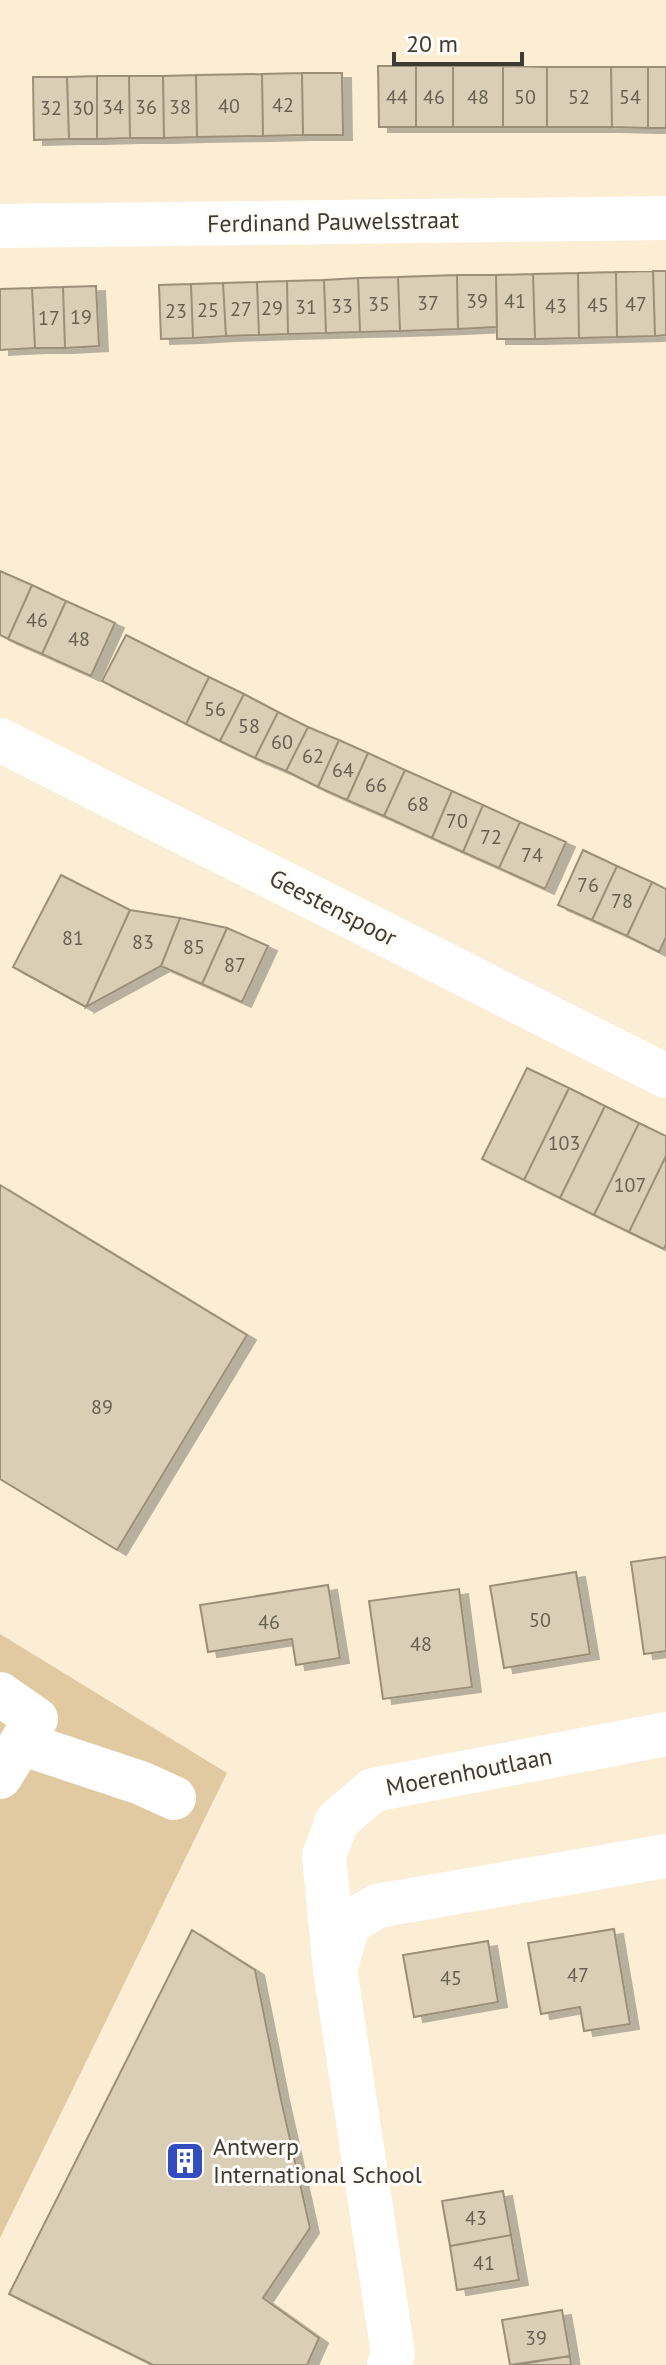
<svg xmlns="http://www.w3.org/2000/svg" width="666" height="2365" font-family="'PT Sans',sans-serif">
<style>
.green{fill:#e1caa1}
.building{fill:#dbceb6;stroke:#9c8f79;stroke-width:2;filter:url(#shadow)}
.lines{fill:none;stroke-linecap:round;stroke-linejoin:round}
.minor{stroke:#fff;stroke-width:44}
.labels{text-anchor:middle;stroke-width:6;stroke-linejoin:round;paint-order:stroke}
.number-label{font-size:20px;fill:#676052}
.street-label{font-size:24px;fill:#403b31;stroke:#fffcf7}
.poi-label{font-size:24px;fill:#403b31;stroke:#fffcf7;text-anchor:start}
</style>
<defs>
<filter id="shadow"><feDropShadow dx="9" dy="5" stdDeviation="0" flood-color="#0004"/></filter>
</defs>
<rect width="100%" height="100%" fill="#fbeed5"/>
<path class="green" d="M 0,1634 L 227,1773 L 0,2238 Z"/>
<path class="building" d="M 378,66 L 416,66 L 416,127 L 379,127 Z
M 416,66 L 453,66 L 453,127 L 416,127 Z
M 453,66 L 503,66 L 503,127 L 453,127 Z
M 503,66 L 547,67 L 547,127 L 503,127 Z
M 547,67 L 611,67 L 612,127 L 547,127 Z
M 611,67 L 648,67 L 648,128 L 612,127 Z
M 648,67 L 666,67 L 666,128 L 648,128 Z
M 302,73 L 303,135 L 263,136 L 262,74 Z
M 302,73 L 342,73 L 343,135 L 303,135 Z
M 262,74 L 263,136 L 197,137 L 196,75 Z
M 196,75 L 197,137 L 164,138 L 163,76 Z
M 97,76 L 97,139 L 69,139 L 67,77 Z
M 97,76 L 129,76 L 130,138 L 97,139 Z
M 129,76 L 163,76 L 164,138 L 130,138 Z
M 33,77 L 67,77 L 69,139 L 34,140 Z
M 653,271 L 655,336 L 617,337 L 616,272 Z
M 653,271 L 666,271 L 666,335 L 655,336 Z
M 616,272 L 617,337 L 579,338 L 578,273 Z
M 578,273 L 579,338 L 535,339 L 533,274 Z
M 533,274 L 535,339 L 497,339 L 496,275 Z
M 457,275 L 458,329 L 400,331 L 398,277 Z
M 457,275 L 496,275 L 497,327 L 458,329 Z
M 398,277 L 400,331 L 360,332 L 358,278 Z
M 358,278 L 360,332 L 326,333 L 324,280 Z
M 324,280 L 326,333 L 288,334 L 287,281 Z
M 287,281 L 288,334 L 259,335 L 257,282 Z
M 257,282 L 259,335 L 226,336 L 223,283 Z
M 223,283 L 226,336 L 193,338 L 191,284 Z
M 191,284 L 193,338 L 161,339 L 159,285 Z
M 96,286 L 99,346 L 65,348 L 63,287 Z
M 63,287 L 65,348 L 35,348 L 32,288 Z
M 32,288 L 35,348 L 0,350 L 0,289 Z
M 0,571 L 32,585 L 8,639 L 0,635 Z
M 32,585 L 66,601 L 42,654 L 8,639 Z
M 66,601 L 115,623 L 91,676 L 42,654 Z
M 126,635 L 209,677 L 186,724 L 102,681 Z
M 209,677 L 244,694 L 220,741 L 186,724 Z
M 244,694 L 278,712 L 255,758 L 220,741 Z
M 278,712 L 308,727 L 286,771 L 255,758 Z
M 308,727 L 339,740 L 318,787 L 286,771 Z
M 339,740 L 368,753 L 347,800 L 318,787 Z
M 368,753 L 405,770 L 384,816 L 347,800 Z
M 405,770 L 452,791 L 432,838 L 384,816 Z
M 452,791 L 483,805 L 463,852 L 432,838 Z
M 483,805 L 520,822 L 499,868 L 463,852 Z
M 520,822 L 566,842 L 545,889 L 499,868 Z
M 583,850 L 617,866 L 592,920 L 558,905 Z
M 617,866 L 652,882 L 627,936 L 592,920 Z
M 61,875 L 130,910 L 86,1007 L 13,967 Z
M 652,882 L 666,889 L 666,937 L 659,952 L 627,936 Z
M 130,910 L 180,918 L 161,966 L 86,1007 Z
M 180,918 L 227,928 L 202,984 L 161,966 Z
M 227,928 L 268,946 L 242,1002 L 202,984 Z
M 527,1068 L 569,1088 L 524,1180 L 482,1159 Z
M 569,1088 L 605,1106 L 560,1198 L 524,1180 Z
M 605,1106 L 639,1123 L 594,1215 L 560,1198 Z
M 639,1123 L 666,1136 L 666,1156 L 629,1232 L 594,1215 Z
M 666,1156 L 666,1244 L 664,1249 L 629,1232 Z
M 0,1185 L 247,1335 L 117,1550 L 0,1479 Z
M 666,1557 L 666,1651 L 644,1654 L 631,1562 Z
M 576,1572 L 590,1654 L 504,1668 L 490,1586 Z
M 328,1585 L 340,1658 L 296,1665 L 292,1639 L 208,1652 L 200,1605 Z
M 459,1589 L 472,1687 L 383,1699 L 369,1601 Z
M 614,1929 L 630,2024 L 584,2031 L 580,2007 L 541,2014 L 528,1943 Z
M 192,1930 L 255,1970 L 280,2095 L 310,2228 L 263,2298 L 319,2338 L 307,2365 L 153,2365 L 9,2294 Z
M 488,1941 L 498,2002 L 414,2017 L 403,1955 Z
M 503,2191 L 511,2235 L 450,2246 L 442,2201 Z
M 511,2235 L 519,2280 L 457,2290 L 450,2246 Z
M 562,2310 L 570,2356 L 510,2365 L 502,2320 Z
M 570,2356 L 571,2365 L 516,2365 Z"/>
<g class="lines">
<path class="minor" d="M 0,226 L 666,218
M 0,740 L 666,1076
M 0,1694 L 36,1719 L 0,1777
M 21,1743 L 141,1783 L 174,1798
M 336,1966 L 349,1923 L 377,1906 L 666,1856
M 389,2365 L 393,2354 L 335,1969 L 324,1856 L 337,1821 L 373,1790 L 666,1734"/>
</g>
<defs>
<g id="building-square" transform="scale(2)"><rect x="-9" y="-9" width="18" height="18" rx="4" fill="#324dbe" stroke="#fffcf7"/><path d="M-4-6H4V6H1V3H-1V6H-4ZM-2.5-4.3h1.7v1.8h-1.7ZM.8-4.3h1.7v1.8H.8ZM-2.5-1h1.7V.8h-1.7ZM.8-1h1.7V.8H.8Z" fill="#fff"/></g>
</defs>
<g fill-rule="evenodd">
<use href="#building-square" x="185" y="2161"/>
</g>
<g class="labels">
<g class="number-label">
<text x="397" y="104">44</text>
<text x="434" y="104">46</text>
<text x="478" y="104">48</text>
<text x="525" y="104">50</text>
<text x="579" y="104">52</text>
<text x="630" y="104">54</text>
<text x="283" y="112">42</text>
<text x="229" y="113">40</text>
<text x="113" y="114">34</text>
<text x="146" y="114">36</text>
<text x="180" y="114">38</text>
<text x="51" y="115">32</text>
<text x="83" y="115">30</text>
<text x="477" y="308">39</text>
<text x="515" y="308">41</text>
<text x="428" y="310">37</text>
<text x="379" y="311">35</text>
<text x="636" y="311">47</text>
<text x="598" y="312">45</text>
<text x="342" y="313">33</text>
<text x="556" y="313">43</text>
<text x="306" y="314">31</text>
<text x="272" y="315">29</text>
<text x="241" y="316">27</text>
<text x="208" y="317">25</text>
<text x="176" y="318">23</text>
<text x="81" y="324">19</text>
<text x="49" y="325">17</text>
<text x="37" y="627">46</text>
<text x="79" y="646">48</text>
<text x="215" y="716">56</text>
<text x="249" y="733">58</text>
<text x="282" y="749">60</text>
<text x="313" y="763">62</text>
<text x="343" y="777">64</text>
<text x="376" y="792">66</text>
<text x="418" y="811">68</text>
<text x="457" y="828">70</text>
<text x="491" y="844">72</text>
<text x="532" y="862">74</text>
<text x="588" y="892">76</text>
<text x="622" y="908">78</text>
<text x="73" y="945">81</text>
<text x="143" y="949">83</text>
<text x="194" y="954">85</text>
<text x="235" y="972">87</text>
<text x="564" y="1150">103</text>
<text x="630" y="1192">107</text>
<text x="102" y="1414">89</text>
<text x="540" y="1627">50</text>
<text x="269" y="1629">46</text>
<text x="421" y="1651">48</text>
<text x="578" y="1982">47</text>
<text x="451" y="1985">45</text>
<text x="476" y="2225">43</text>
<text x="484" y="2270">41</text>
<text x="536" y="2345">39</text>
</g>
<g class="street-label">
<text transform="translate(333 222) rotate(-1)" y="8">Ferdinand Pauwelsstraat</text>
<text transform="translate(333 908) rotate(27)" y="8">Geestenspoor</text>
<text transform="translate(469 1772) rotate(-11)" y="8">Moerenhoutlaan</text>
</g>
<g class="poi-label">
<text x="213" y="2155">Antwerp<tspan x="213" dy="28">International School</tspan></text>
</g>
</g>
<path d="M394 52v12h128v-12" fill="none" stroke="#403b31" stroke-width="4"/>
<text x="406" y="52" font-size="24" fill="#403b31" stroke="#fffcf7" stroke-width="6" paint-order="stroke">20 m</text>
</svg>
